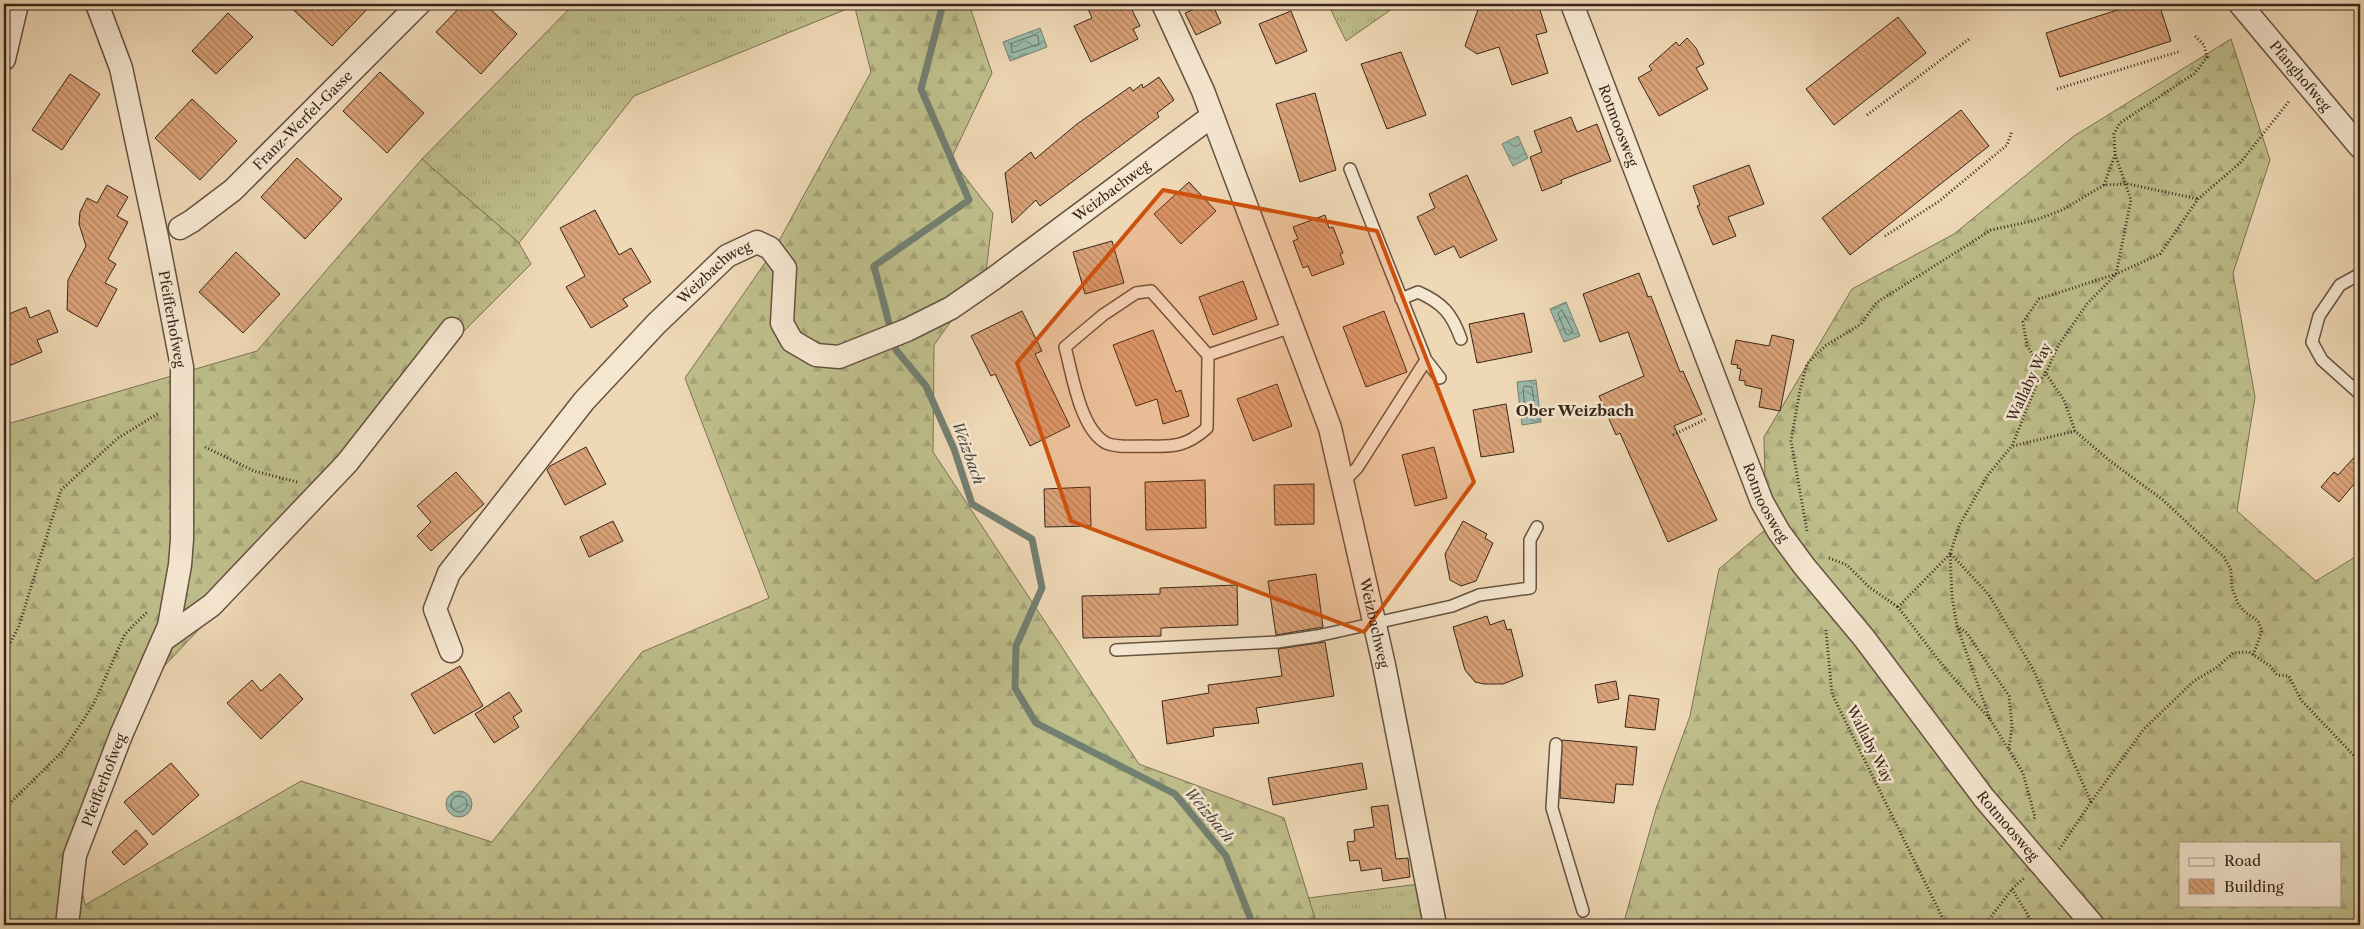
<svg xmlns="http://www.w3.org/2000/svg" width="2364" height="929" font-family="'Libre Caslon Text',serif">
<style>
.grass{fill:url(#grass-tufts);stroke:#7b7252}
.forest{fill:url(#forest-firs);stroke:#7b7252;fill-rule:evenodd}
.water{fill:url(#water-waves);stroke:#737f71}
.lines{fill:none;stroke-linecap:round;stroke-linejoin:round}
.shore{stroke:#697062;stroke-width:1}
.stream{stroke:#737f71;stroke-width:7}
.building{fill:url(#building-back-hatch);stroke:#38261a}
.lane-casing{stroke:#665241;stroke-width:14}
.street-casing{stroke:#665241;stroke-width:25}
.path{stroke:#38261a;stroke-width:3;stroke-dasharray:1 2.5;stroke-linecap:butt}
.lane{stroke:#f5e6d0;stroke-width:11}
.street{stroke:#f5e6d0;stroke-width:22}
.marked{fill:#ce510e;fill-opacity:0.2;stroke:#ce510e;stroke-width:4;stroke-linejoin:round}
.labels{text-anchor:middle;stroke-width:5;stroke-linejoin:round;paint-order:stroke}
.street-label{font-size:14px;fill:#38261a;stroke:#f5e6d0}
.neighbourhood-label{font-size:15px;font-weight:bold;fill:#38261a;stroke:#f5e6d0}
.water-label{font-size:15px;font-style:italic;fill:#504b3e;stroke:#f5e6d0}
</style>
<defs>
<pattern id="grass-tufts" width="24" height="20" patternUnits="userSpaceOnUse" patternTransform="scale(1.25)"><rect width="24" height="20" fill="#bebe8b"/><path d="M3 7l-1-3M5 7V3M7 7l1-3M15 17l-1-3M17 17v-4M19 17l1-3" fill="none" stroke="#a4a377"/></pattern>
<pattern id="forest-firs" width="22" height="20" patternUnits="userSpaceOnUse" patternTransform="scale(1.25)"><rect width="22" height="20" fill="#bebe8b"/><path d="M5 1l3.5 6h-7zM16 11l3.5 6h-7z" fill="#a4a377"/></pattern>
<pattern id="water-waves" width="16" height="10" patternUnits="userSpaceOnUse" patternTransform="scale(1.25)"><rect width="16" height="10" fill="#9abaab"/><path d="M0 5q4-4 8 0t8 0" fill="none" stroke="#7f978a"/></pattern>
<pattern id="building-back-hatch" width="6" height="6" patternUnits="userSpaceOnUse" patternTransform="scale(1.25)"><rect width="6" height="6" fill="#daa278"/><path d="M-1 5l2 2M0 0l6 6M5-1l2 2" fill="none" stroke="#b28462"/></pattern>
</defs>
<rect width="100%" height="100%" fill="#efd8b6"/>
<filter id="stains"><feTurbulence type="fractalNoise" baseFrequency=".004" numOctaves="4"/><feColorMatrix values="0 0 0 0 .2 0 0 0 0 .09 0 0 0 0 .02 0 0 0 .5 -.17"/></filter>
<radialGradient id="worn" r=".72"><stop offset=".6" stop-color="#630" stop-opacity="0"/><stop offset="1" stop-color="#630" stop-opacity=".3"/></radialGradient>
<path class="grass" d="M 574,4 L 854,4 L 854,6 L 634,96 L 519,243 L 422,159 Z
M 1328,4 L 1399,4 L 1346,41 Z
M 1427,883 L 1435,925 L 1317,925 L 1308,898 Z"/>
<path class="forest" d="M 854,4 L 969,4 L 992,73 L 951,159 L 993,213 L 986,272 L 934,345 L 933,452 L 1139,764 L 1284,818 L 1317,925 L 4,925 L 4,425 L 257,351 L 422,159 L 519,243 L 531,264 L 463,332 L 344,476 L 152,679 L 74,851 L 85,905 L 301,781 L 492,842 L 642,652 L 769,598 L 685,378 L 774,250 L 871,72 Z
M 2231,39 L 2270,160 L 2233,273 L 2255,397 L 2237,511 L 2316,581 L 2360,554 L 2360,925 L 1623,925 L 1656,809 L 1690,716 L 1719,569 L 1766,529 L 1764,437 L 1852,289 L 1954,234 L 2074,136 ZM 2180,843 L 2340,843 L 2340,905 L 2180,905 Z"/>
<path class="water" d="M 1040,28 L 1047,47 L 1010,61 L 1003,42 Z
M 1518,136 L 1528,158 L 1513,166 L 1502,144 Z
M 1566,302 L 1580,336 L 1564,342 L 1550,309 Z
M 1536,380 L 1541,422 L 1522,425 L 1517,382 Z
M446 804a13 13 0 1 1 26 0a13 13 0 1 1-26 0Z"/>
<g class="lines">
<path class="shore" d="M 1035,35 L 1038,36 L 1039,44 L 1012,53 L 1011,44 Z
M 1562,310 L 1573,331 L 1569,335 L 1566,334 L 1558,314 Z
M 1525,386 L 1532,387 L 1536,416 L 1534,418 L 1526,417 L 1523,389 Z
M451 804a8 8 0 1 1 16 0a8 8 0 1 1-16 0Z"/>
<path class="stream" d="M 943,4 L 921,89 L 969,200 L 874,266 L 896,350 L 926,386 L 954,449 L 972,504 L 1032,539 L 1042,588 L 1016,646 L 1015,688 L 1036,723 L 1175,794 L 1226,856 L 1253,925"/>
</g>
<path class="building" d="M 287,4 L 372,4 L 332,46 Z
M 463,4 L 485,4 L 517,34 L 481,74 L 436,32 Z
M 1086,4 L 1129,4 L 1140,26 L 1133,29 L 1138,39 L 1091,62 L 1074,26 L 1092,18 Z
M 1206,4 L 1212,4 L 1221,23 L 1196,35 L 1185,13 Z
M 1480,4 L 1538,4 L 1547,32 L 1536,35 L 1548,73 L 1512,85 L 1499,47 L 1477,54 L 1465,46 Z
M 2136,4 L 2159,4 L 2171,41 L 2060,77 L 2046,33 Z
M 1291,11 L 1307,51 L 1276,64 L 1259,24 Z
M 228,13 L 253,37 L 216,74 L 192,51 Z
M 1898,17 L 1926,53 L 1834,125 L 1806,89 Z
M 1687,38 L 1696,48 L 1704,64 L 1696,68 L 1708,89 L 1659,116 L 1638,78 L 1652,70 L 1649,66 L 1676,42 L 1679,46 Z
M 1401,52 L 1426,115 L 1387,129 L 1361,64 Z
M 380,72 L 424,113 L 387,153 L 343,111 Z
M 70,74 L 100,94 L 62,150 L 32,130 Z
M 1159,77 L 1174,100 L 1157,113 L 1159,117 L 1040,206 L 1036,200 L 1012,223 L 1005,173 L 1031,152 L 1035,159 L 1077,124 L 1130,87 L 1133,91 L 1142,84 L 1143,88 Z
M 1315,93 L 1336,170 L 1300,182 L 1276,104 Z
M 192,99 L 237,141 L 200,180 L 155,138 Z
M 1961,110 L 1989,146 L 1850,255 L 1822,218 Z
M 1571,117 L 1577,132 L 1597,124 L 1611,161 L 1561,180 L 1562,183 L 1542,191 L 1530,157 L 1542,152 L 1534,131 Z
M 297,158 L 342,199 L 305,239 L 261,197 Z
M 1749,165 L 1764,204 L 1728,217 L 1736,236 L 1713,245 L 1697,206 L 1700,205 L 1693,186 Z
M 1467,175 L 1497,240 L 1460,258 L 1454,246 L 1435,255 L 1417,217 L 1435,208 L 1429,194 Z
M 1189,182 L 1216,211 L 1181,244 L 1154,214 Z
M 107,185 L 128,197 L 117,216 L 128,222 L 108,259 L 116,264 L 105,283 L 117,289 L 97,327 L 67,310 L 68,280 L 86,246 L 79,224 L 80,212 L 87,198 L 97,203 Z
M 595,210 L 619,255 L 631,248 L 651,282 L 623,299 L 628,306 L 591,328 L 566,287 L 585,276 L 560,228 Z
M 1325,215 L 1329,228 L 1333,227 L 1343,253 L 1340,254 L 1344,264 L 1312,276 L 1308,266 L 1303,268 L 1293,241 L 1298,239 L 1293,227 Z
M 1112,241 L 1124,283 L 1085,294 L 1073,252 Z
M 236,252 L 280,294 L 243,333 L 199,292 Z
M 1639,273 L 1648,297 L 1651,296 L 1680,372 L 1683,371 L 1702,414 L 1674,426 L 1717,520 L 1668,542 L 1620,433 L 1616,435 L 1599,396 L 1644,376 L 1628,332 L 1600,342 L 1583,294 Z
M 1243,281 L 1257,319 L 1213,335 L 1199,297 Z
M 26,307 L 30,318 L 49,310 L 58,332 L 37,340 L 42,352 L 4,368 L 4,322 L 11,313 Z
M 1022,311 L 1042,351 L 1035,354 L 1070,426 L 1030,446 L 995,374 L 991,376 L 971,336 Z
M 1384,311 L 1407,372 L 1366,387 L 1343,327 Z
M 1524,313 L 1532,352 L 1477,363 L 1469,324 Z
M 1153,330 L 1176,392 L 1181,390 L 1189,416 L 1163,424 L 1157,399 L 1136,406 L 1113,345 Z
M 1772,335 L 1794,340 L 1780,411 L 1759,407 L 1762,389 L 1745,385 L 1745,381 L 1739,380 L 1741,369 L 1737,368 L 1738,365 L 1731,364 L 1736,340 L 1769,346 Z
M 1277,384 L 1292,426 L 1253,441 L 1237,399 Z
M 1506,404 L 1514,452 L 1481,457 L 1473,410 Z
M 586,447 L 606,484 L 565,505 L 547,470 L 550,466 Z
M 1434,447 L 1447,498 L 1415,506 L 1402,455 Z
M 2360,451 L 2360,477 L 2339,502 L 2321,487 L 2334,472 L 2338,475 Z
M 456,472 L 484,504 L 431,551 L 417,536 L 431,522 L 417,506 Z
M 1205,480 L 1206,528 L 1146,530 L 1145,482 Z
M 1314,484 L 1314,524 L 1275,525 L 1274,485 Z
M 1090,487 L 1091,526 L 1045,527 L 1044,489 Z
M 613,521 L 623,541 L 589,557 L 580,537 Z
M 1463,521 L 1487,534 L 1485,538 L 1493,543 L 1476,581 L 1461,586 L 1450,580 L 1445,554 Z
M 1316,574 L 1323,627 L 1276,635 L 1268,581 Z
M 1237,585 L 1238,625 L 1161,628 L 1161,636 L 1083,638 L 1082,596 L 1160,594 L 1160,588 Z
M 1487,616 L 1490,625 L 1504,620 L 1507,630 L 1511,629 L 1523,676 L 1503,684 L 1484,684 L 1475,682 L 1465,670 L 1453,627 Z
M 1325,642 L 1334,696 L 1256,708 L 1259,723 L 1213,728 L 1214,736 L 1167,744 L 1162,701 L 1209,693 L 1208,685 L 1282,676 L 1278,649 Z
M 460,666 L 483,706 L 434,734 L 411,694 Z
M 280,674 L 303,699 L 261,739 L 227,703 L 252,680 L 261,691 Z
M 1616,681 L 1619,699 L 1598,703 L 1595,685 Z
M 509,692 L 522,711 L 513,717 L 519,727 L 494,743 L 475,714 Z
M 1629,695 L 1659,699 L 1655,730 L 1625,727 Z
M 1562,740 L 1637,747 L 1633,785 L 1616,784 L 1614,803 L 1560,798 Z
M 171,763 L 199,795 L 153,835 L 124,802 Z
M 1362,763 L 1367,789 L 1273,805 L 1268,778 Z
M 1388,805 L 1396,859 L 1408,858 L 1410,877 L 1383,881 L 1381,868 L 1361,871 L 1359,860 L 1350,861 L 1347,842 L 1355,841 L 1354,830 L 1374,827 L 1371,807 Z
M 136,830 L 148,844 L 124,865 L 112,852 Z"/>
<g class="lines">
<g class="lane-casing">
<path id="lane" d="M 2360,274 L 2340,285 L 2319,316 L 2312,342 L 2322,360 L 2360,394
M 1401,299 L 1418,292 C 1443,303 1452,314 1461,339
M 1208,355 L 1207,428 C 1187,446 1174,447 1148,446 C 1136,446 1117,448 1106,443 C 1080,429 1072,373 1065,347 L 1103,315 L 1136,293 L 1151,291 L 1208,355 L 1291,327
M 1426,360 L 1440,378
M 1342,483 L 1357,468 L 1426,360 L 1350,169
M 1116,650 L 1277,642 L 1317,636 L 1452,606 L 1479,595 L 1530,588 L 1530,540 L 1537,527
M 1556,744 L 1552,808 L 1583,911"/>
</g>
<g class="street-casing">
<g id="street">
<path id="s1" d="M 1163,4 L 1203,91 L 1330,428 L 1384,665 L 1435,925"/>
<path id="s2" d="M 1572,4 L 1762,502 L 1779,532 L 1804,566 L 1864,638 L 1984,798 L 2093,925"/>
<path id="s3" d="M 2240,4 L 2360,147"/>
<path d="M 4,59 L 17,4"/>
<path id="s4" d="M 180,228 L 192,221 L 233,190 L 419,4"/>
<path d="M 163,640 L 212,605 L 347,463 L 452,329"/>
<path id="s5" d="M 451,651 L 435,609 L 449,573 L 584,401 L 656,324 L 727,256 L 757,242 L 770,248 L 785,268 L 782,323 L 792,341 L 816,355 L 839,357 L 907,330 L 951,308 L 993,279 L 1212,116"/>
<path id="s6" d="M 67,925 L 75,855 L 121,735 L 169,626 L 180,565 L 182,539 L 182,367 L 157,237 L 121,68 L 97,4"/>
</g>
</g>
<path class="path" d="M 2057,89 L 2181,51
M 1867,115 L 1969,39
M 2104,185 L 2115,155
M 1885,236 L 1938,202 L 2007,145 L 2012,131
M 1673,435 L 1706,419
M 2013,446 L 2075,431
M 205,447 L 254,471 L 297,482
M 1807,531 L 1791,441 L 1800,390 L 1807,364 L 1825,346 L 1861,324 L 1876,303 L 1991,230 L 2033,221 L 2062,210 L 2104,185 L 2128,184 L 2198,199
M 1950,554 L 1898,607 L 1944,667 L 1990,719 L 2023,773 L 2035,817 L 2033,821
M 1951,554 L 1989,595 L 2033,669 L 2091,802 L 2058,851
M 1829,558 L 1847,565 L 1869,587 L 1898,607
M 1957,626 L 1967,633 L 2009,696 L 2012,725 L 2009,749
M 1826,630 L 1832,694 L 1946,925
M 4,655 L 19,626 L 61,490 L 118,438 L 159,413
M 2253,655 L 2262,631 L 2258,621 L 2245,612 L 2238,604 L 2232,588 L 2231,570 L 2224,557 L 2163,500 L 2110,461 L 2075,431 L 2064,400 L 2027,346 L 2023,322 L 2039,299 L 2116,274 L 2160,254 L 2198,199 L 2240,163 L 2290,100
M 1990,719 L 1957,626 L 1952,597 L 1950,554 L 1959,526 L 1987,476 L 2012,446 L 2037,384 L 2046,373 L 2058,346 L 2087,304 L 2116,274 L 2131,200 L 2115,154 L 2114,134 L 2120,123 L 2195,73 L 2207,57 L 2204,45 L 2194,35
M 2091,802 L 2143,730 L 2194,681 L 2216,668 L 2233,653 L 2249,652 L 2270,666 L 2277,675 L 2289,676 L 2301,700 L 2360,762
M 4,809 L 63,751 L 93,705 L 125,634 L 147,612
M 2012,889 L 2034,925
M 1985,925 L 2012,889 L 2024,878"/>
<use href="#lane" class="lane"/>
<use href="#street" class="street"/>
</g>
<path class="marked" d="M 1163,190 L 1377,231 L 1474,482 L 1364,632 L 1071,521 L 1017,363 Z"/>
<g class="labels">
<g class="street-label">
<text dy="5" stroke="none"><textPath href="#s3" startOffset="94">Pfanghofweg</textPath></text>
<text dy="5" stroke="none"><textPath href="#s4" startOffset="164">Franz-Werfel-Gasse</textPath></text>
<text dy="5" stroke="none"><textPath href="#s2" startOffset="130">Rotmoosweg</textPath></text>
<text dy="5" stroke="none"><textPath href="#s5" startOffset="1026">Weizbachweg</textPath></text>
<text dy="5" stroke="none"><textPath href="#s5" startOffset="486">Weizbachweg</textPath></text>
<text transform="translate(172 319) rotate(80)" y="5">Pfeifferhofweg</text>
<text transform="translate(2029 382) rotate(-65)" y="5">Wallaby Way</text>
<text dy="5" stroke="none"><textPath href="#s2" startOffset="535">Rotmoosweg</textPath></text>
<text dy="5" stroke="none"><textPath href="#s1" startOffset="656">Weizbachweg</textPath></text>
<text transform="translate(1870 744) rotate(63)" y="5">Wallaby Way</text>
<text dy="5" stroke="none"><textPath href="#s6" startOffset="151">Pfeifferhofweg</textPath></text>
<text dy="5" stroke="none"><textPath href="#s2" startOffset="940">Rotmoosweg</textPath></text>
</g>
<g class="neighbourhood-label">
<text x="1575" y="416">Ober Weizbach</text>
</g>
<g class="water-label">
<text transform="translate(968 453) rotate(70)" y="5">Weizbach</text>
<text transform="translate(1209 815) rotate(50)" y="5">Weizbach</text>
</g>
</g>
<rect width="2364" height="929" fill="none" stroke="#efd8b6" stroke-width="20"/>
<rect x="5" y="5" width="2354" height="919" fill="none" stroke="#38261a" stroke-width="2.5"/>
<rect x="10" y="10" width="2344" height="909" fill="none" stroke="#38261a"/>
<rect x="2179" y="842" width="162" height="65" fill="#f5e6d0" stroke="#a99987"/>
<rect x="2189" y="858" width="25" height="8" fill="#f5e6d0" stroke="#a99987"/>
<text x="2224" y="866" font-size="15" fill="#38261a">Road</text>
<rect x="2189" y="879" width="25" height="15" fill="url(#building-back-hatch)" stroke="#a99987"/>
<text x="2224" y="892" font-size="15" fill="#38261a">Building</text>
<rect width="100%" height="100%" filter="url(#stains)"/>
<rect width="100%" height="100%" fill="url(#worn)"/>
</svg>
